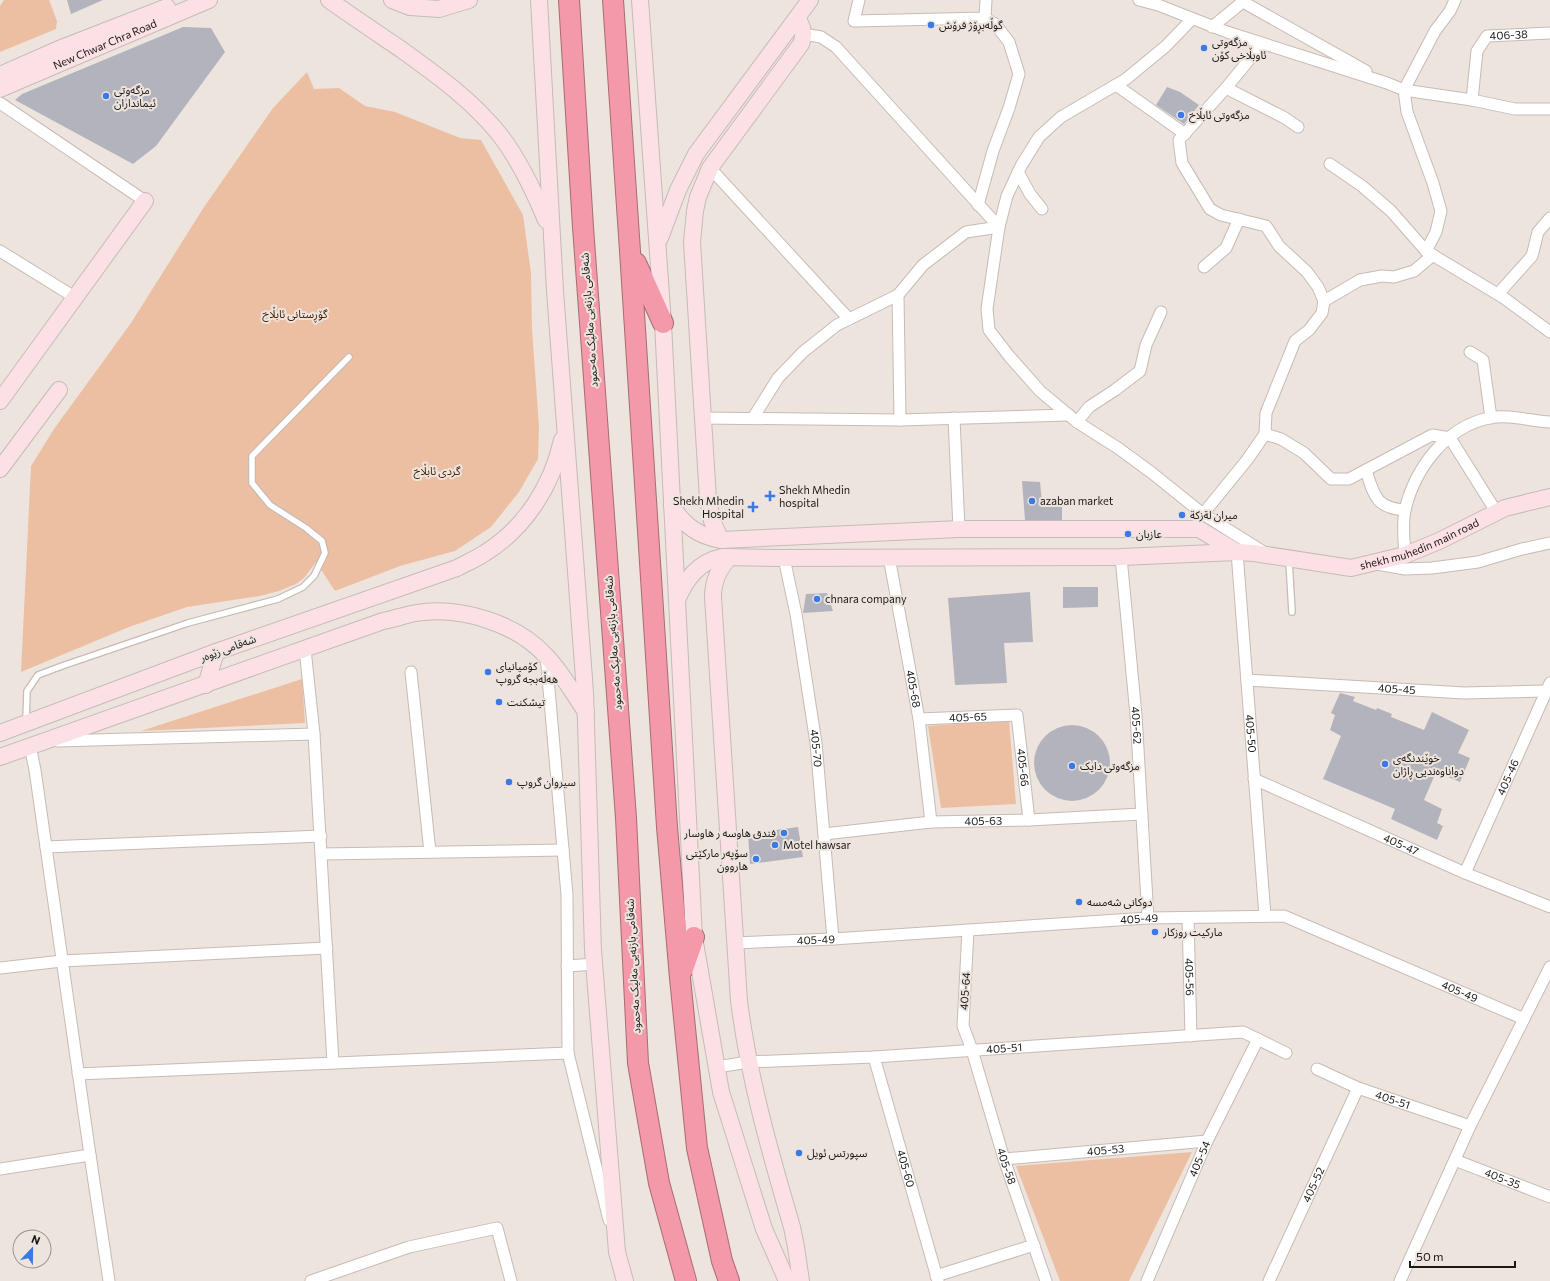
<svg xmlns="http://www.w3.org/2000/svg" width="1550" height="1281" font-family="Commissioner,'Noto Sans Arabic',sans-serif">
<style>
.green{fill:#ecbfa3}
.building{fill:#b2b3bd}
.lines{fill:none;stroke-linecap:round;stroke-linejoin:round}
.lane-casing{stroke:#c6bbb6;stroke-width:8}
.street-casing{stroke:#c6bbb6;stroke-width:13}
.secondary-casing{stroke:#c6bbb6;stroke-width:18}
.highway-casing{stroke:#a76c75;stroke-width:22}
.lane{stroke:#fff;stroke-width:5.5}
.street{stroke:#fff;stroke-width:11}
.secondary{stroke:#fbe0e5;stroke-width:16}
.highway{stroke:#f399a9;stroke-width:20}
.poi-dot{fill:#3a79e8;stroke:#eee4de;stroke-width:1.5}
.labels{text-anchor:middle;stroke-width:4;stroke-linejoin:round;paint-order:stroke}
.poi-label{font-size:11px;fill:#1b1815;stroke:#eee4de;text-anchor:start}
.street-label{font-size:11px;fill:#1b1815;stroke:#eee4de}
.park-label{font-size:11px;fill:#441d01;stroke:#eee4de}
</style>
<rect width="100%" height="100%" fill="#eee4de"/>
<path class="green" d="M 4,0 L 49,0 L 57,21 L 56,29 L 0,52 L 0,6 Z
M 307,72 L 314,89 L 339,88 L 365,106 L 395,112 L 460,138 L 481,140 L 523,215 L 531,273 L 532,329 L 539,427 L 538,459 L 519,492 L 491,527 L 455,551 L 400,566 L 335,591 L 316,562 L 304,578 L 296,584 L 279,591 L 260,596 L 187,607 L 129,627 L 21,672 L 31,466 L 54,429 L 131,323 L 204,207 L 273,108 Z
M 302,679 L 305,723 L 141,731 Z
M 1009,720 L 1016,804 L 941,808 L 928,726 Z
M 1192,1152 L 1129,1281 L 1060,1281 L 1016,1166 Z"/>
<path class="building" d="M 67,0 L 103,0 L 71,14 Z
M 183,27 L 211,28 L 225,52 L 156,146 L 133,164 L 15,100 L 22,94 Z
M 1167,87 L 1180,92 L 1199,105 L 1184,124 L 1156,105 Z
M 1022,481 L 1040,482 L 1042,503 L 1062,503 L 1062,520 L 1025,520 Z
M 1063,587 L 1098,587 L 1098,607 L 1063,608 Z
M 1030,592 L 1033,642 L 1004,643 L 1007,683 L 955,685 L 948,598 Z
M 827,593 L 833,611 L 803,613 L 806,594 Z
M 1340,693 L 1355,697 L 1353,701 L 1376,710 L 1377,708 L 1392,714 L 1391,717 L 1424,730 L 1432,712 L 1469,730 L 1458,753 L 1470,758 L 1460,782 L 1436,772 L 1424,800 L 1442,809 L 1437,823 L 1443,826 L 1437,840 L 1391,819 L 1395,809 L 1323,779 L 1341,736 L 1330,730 L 1335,715 L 1331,713 Z
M1034 763a38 38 0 1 1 76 0a38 38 0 1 1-76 0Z
M 798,827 L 803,857 L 750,864 L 748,834 Z"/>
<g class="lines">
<g class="lane-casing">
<path id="lane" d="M 1289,561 L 1292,612
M 26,722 L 27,691 L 38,675 L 62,666 L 188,623 L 278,599 L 303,587 L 314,576 L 325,553 L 322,541 L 306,528 L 270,505 L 252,483 L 252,456 L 349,357"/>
</g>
<g class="street-casing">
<g id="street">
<path d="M 859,0 L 854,21 L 985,18 L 986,0"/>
<path d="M 1139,0 L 1158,5 L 1227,32 L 1387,83 L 1404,90 L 1472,100 L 1515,109 L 1550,109"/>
<path d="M 1243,2 L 1366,71"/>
<path d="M 1192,19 L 1166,46 L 1126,79 L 1061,117 L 1039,137 L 1021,166 L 1007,196 L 999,227 L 987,309 L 989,330 L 1009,356 L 1040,391 L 1077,422 L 1118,448 L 1152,473 L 1203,514 L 1265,553"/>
<path d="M 1212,27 L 1245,0"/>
<path d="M 803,34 L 821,37 L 836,47 L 999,227"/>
<path d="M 1116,85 L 1185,134"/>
<path d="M 1226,88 L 1285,118 L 1298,127"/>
<path id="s1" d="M 1472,100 L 1477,51 L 1487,36 L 1550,33"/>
<path d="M 0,103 L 145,201"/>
<path d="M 1330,164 L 1362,186 L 1391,211 L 1426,251 L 1504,298 L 1550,332"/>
<path d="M 710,168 L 849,319"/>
<path d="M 1018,172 L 1030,194 L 1042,209"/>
<path d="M 978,205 L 993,151 L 1009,108 L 1019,74 L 1009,42 L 995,24 L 985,18"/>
<path d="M 0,251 L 76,298"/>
<path d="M 1426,251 L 1436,232 L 1441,211 L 1433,183 L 1407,112 L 1404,90 L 1435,31 L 1450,11 L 1455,0"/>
<path d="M 1204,267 L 1226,248 L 1239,219"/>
<path d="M 1498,294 L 1532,256 L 1538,232 L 1550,218"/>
<path d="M 898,295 L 900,420 L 1069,415"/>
<path d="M 1324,301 L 1360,280 L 1382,276 L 1394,277 L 1414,271 L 1433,255"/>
<path d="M 1470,352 L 1483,360 L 1491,418"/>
<path d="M 702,418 L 900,420"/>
<path d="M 753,418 L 778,378 L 803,352 L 837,325 L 898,295 L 923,265 L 966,232 L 999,227"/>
<path d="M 954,418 L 959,529"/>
<path d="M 1077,422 L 1089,407 L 1115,390 L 1140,371 L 1146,345 L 1161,312"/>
<path d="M 1265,434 L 1281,439 L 1304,453 L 1331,479 L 1349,479 L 1432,435 L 1450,438 L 1497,513"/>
<path d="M 1366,470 C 1374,496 1376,508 1405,510"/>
<path d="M 1203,514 L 1247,460 L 1265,434 L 1266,413 L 1295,341 L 1309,330 L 1322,313 L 1324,301 L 1318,287 L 1307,272 L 1279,246 L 1266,226 L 1221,215 L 1210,209 L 1182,163 L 1179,140 L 1226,88 L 1262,44"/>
<path id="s2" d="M 1237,552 L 1265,916"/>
<path d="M 1405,555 C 1404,540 1402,525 1405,510 C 1415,468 1446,427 1489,418 C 1509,414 1530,421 1550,422"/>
<path id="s3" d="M 889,557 L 919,719 L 931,822"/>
<path id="s4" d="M 1121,557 L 1136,715 L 1148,918"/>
<path id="s5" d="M 784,558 L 796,614 L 816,743 L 833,939"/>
<path d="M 1377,564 L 1405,569 L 1432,568 L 1478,562 L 1522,549 L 1550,543"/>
<path d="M 305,649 L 314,734 L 333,1063"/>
<path d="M 546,655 L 567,895 L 568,1053 L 609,1220"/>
<path d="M 411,672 L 430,852"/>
<path id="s6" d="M 1247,680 L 1464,693 L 1546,691"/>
<path id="s7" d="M 919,719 L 1017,715 L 1029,820"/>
<path d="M 57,741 L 314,734"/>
<path d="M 30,746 L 35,770 L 90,1155 L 109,1281"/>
<path id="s8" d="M 1254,779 L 1465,873 L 1550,907"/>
<path id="s9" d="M 824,834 L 931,822 L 1029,820 L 1142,814"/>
<path d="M 46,847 L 321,836"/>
<path d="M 322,854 L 563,850"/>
<path id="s10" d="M 1465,873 L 1550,683"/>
<path id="s11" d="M 1188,918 L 1191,1036"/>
<path id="s12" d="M 968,930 L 963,1026 L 972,1050 L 1004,1159 L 1046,1281"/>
<path id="s13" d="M 734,943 L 833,939 L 1148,918 L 1284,916 L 1524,1019"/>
<path d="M 567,966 L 595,964"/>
<path d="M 0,968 L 62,961 L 327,948"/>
<path id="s14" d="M 874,1057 L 938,1281"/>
<path id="s15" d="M 717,1067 L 748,1062 L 874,1057 L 1243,1032 L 1286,1053"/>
<path id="s16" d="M 1317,1069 L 1358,1088 L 1470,1126"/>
<path d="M 78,1074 L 568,1053"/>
<path id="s17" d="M 1004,1159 L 1207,1141"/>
<path id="s18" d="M 1455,1160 L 1550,1197"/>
<path d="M 0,1169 L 90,1155"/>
<path d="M 936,1276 L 1034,1245"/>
<path d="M 311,1281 L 409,1247 L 497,1228 L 511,1281"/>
<path id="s19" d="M 1147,1281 L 1207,1141 L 1258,1039"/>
<path id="s20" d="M 1269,1281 L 1358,1088"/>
<path d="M 1400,1281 L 1470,1126 L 1550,967"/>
</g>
</g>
<g class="secondary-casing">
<g id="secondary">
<path d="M 329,0 C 353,17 377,33 402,50 C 438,76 472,100 500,135 C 520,161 534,191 546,220"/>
<path d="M 392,0 L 410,7 L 439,9 L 469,0"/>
<path d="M 539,0 L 555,291 L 585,692 L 593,950 L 617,1252 L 625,1281"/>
<path d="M 640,0 L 663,323 L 694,937 L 721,1092 L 764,1229 L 787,1281"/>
<path d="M 0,75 L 59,49 L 167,7"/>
<path id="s21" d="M 0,89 L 209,0"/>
<path d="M 660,238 L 678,190 L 696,154 L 810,0"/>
<path d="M 0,401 L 145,201"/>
<path d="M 0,469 L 59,390"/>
<path d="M 672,506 C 684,526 699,536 721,540 L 959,529 L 1199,529 L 1237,552"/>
<path d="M 721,540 L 712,521 L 708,499 L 692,242 L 695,211 L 698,197 L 710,168 L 801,44 C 805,34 803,27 797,18"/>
<path d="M 730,557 C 719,568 713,581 713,597 L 739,1001 C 749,1079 770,1152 792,1227 L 796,1247 L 801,1281"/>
<path id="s22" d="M 677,600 C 686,579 698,562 722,557 L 777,558 L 1121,557 L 1237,552 L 1254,553 L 1351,568 L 1405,555 L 1439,541 L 1505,508 L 1550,497"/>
<path d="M 206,685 L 216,652"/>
<path d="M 0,733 L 216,652 L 457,568 C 466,563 476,559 485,553 C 525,528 552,486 562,440"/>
<path d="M 0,757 L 383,621 C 394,619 405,615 416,613 C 460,606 517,623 547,657 C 562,673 573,693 586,712"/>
</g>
</g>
<g class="highway-casing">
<path id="highway" d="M 569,0 L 583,227 L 626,818 L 638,1063 L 659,1183 L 686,1281
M 613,0 L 630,251 L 667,827 L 680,978 L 697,1148 L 722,1261 L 729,1281
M 636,263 L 663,323
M 683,969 L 694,937"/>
</g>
<use href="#lane" class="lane"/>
<use href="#street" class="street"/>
<use href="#secondary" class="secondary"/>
<use href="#highway" class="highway"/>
</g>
<g class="poi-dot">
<circle cx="931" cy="25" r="4"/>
<circle cx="1204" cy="48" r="4"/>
<circle cx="106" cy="96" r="4"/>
<circle cx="1181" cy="115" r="4"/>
<path d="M768 490h4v4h4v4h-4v4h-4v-4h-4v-4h4z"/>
<circle cx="1032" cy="501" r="4"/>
<path d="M751 501h4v4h4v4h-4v4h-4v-4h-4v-4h4z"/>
<circle cx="1182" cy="515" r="4"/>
<circle cx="1128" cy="534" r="4"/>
<circle cx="817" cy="599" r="4"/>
<circle cx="488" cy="672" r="4"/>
<circle cx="499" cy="702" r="4"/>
<circle cx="1385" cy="764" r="4"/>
<circle cx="1072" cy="766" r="4"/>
<circle cx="509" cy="782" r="4"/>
<circle cx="784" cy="833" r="4"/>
<circle cx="775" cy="845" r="4"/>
<circle cx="756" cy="859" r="4"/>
<circle cx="1079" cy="902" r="4"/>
<circle cx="1155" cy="932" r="4"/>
<circle cx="799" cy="1153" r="4"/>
</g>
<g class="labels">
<g class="poi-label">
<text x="939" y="29">گوڵەبڕۆژ فرۆش</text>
<text x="1212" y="46">مزگەوتی<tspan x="1212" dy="13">ئاوبڵاخی کۆن</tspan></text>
<text x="114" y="94">مزگەوتی<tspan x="114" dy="13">ئیمانداران</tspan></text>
<text x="1189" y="119">مزگەوتی ئابڵاخ</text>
<text x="779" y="494">Shekh Mhedin<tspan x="779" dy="13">hospital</tspan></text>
<text x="744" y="505" text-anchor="end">Shekh Mhedin<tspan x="744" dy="13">Hospital</tspan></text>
<text x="1040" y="505">azaban market</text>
<text x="1190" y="519">ميران لةزكة</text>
<text x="1136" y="538">عازبان</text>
<text x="825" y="603">chnara company</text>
<text x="496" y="670">کۆمپانیای<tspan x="496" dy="13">ھەڵەبجە گروپ</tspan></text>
<text x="507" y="706">تيشكنت</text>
<text x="1393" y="762">خوێندنگەی<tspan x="1393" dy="13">دواناوەندیی ڕاژان</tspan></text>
<text x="1080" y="770">مزگەوتی دایک</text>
<text x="517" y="786">سیروان گروپ</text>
<text x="776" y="837" text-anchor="end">فندق هاوسه ر هاوسار</text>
<text x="783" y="849">Motel hawsar</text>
<text x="748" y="857" text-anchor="end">سۆپەر ماركێتی<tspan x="748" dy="13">هاروون</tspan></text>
<text x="1087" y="906">دوکانی شەمسە</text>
<text x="1163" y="936">ماركيت روزكار</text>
<text x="807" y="1157">سپورتس ئويل</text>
</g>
<g class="street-label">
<text dy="4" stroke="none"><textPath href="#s1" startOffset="89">406-38</textPath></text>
<text dy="4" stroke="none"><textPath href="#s21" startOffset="114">New Chwar Chra Road</textPath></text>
<text transform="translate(589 320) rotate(-94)" y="4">شەقامی بازنەیی مەلیک مەحمود</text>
<text dy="4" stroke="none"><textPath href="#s22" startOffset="768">shekh muhedin main road</textPath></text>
<text transform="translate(613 643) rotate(-94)" y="4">شەقامی بازنەیی مەلیک مەحمود</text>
<text transform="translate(228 648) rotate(-20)" y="4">شەقامی زێوەر</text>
<text dy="4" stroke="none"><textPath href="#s3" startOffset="134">405-68</textPath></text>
<text dy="4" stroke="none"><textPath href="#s6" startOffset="150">405-45</textPath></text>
<text dy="4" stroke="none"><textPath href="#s7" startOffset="49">405-65</textPath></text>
<text dy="4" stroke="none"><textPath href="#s4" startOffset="169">405-62</textPath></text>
<text dy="4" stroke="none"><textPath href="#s2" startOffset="182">405-50</textPath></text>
<text dy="4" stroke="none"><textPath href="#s5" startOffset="193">405-70</textPath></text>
<text dy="4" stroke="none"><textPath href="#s7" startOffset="151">405-66</textPath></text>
<text dy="4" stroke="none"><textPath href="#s10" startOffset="105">405-46</textPath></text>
<text dy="4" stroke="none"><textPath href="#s9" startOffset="160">405-63</textPath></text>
<text dy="4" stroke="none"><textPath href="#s8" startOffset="161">405-47</textPath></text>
<text dy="4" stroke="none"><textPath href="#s13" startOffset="406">405-49</textPath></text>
<text dy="4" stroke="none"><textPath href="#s13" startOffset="82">405-49</textPath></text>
<text transform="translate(633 966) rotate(-93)" y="4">شەقامی بازنەیی مەلیک مەحمود</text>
<text dy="4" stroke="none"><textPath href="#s11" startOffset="59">405-56</textPath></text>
<text transform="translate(965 991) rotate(-86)" y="4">405-64</text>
<text dy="4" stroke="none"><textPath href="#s13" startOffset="742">405-49</textPath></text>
<text dy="4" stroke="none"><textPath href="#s15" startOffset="288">405-51</textPath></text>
<text dy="4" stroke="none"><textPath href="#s16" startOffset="82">405-51</textPath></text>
<text dy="4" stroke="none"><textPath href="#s17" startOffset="102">405-53</textPath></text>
<text dy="4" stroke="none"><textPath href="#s19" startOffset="133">405-54</textPath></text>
<text dy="4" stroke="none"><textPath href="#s12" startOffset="243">405-58</textPath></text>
<text dy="4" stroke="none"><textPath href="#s14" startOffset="116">405-60</textPath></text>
<text dy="4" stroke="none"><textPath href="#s18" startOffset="51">405-35</textPath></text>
<text dy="4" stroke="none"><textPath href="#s20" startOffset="106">405-52</textPath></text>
</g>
<g class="park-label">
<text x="295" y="318">گۆڕستانی ئابڵاخ</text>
<text x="437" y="475">گردی ئابڵاخ</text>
</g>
</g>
<g transform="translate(32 1249) rotate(22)"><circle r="19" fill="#eee4de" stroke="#9a928e"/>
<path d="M0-3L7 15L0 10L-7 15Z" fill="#3a79e8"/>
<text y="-6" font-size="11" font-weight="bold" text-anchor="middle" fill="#1b1815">N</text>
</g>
<path d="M1410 1261v6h105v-6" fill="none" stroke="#1b1815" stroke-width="2"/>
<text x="1416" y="1261" font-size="12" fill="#1b1815" stroke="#eee4de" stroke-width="3" paint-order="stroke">50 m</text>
</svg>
